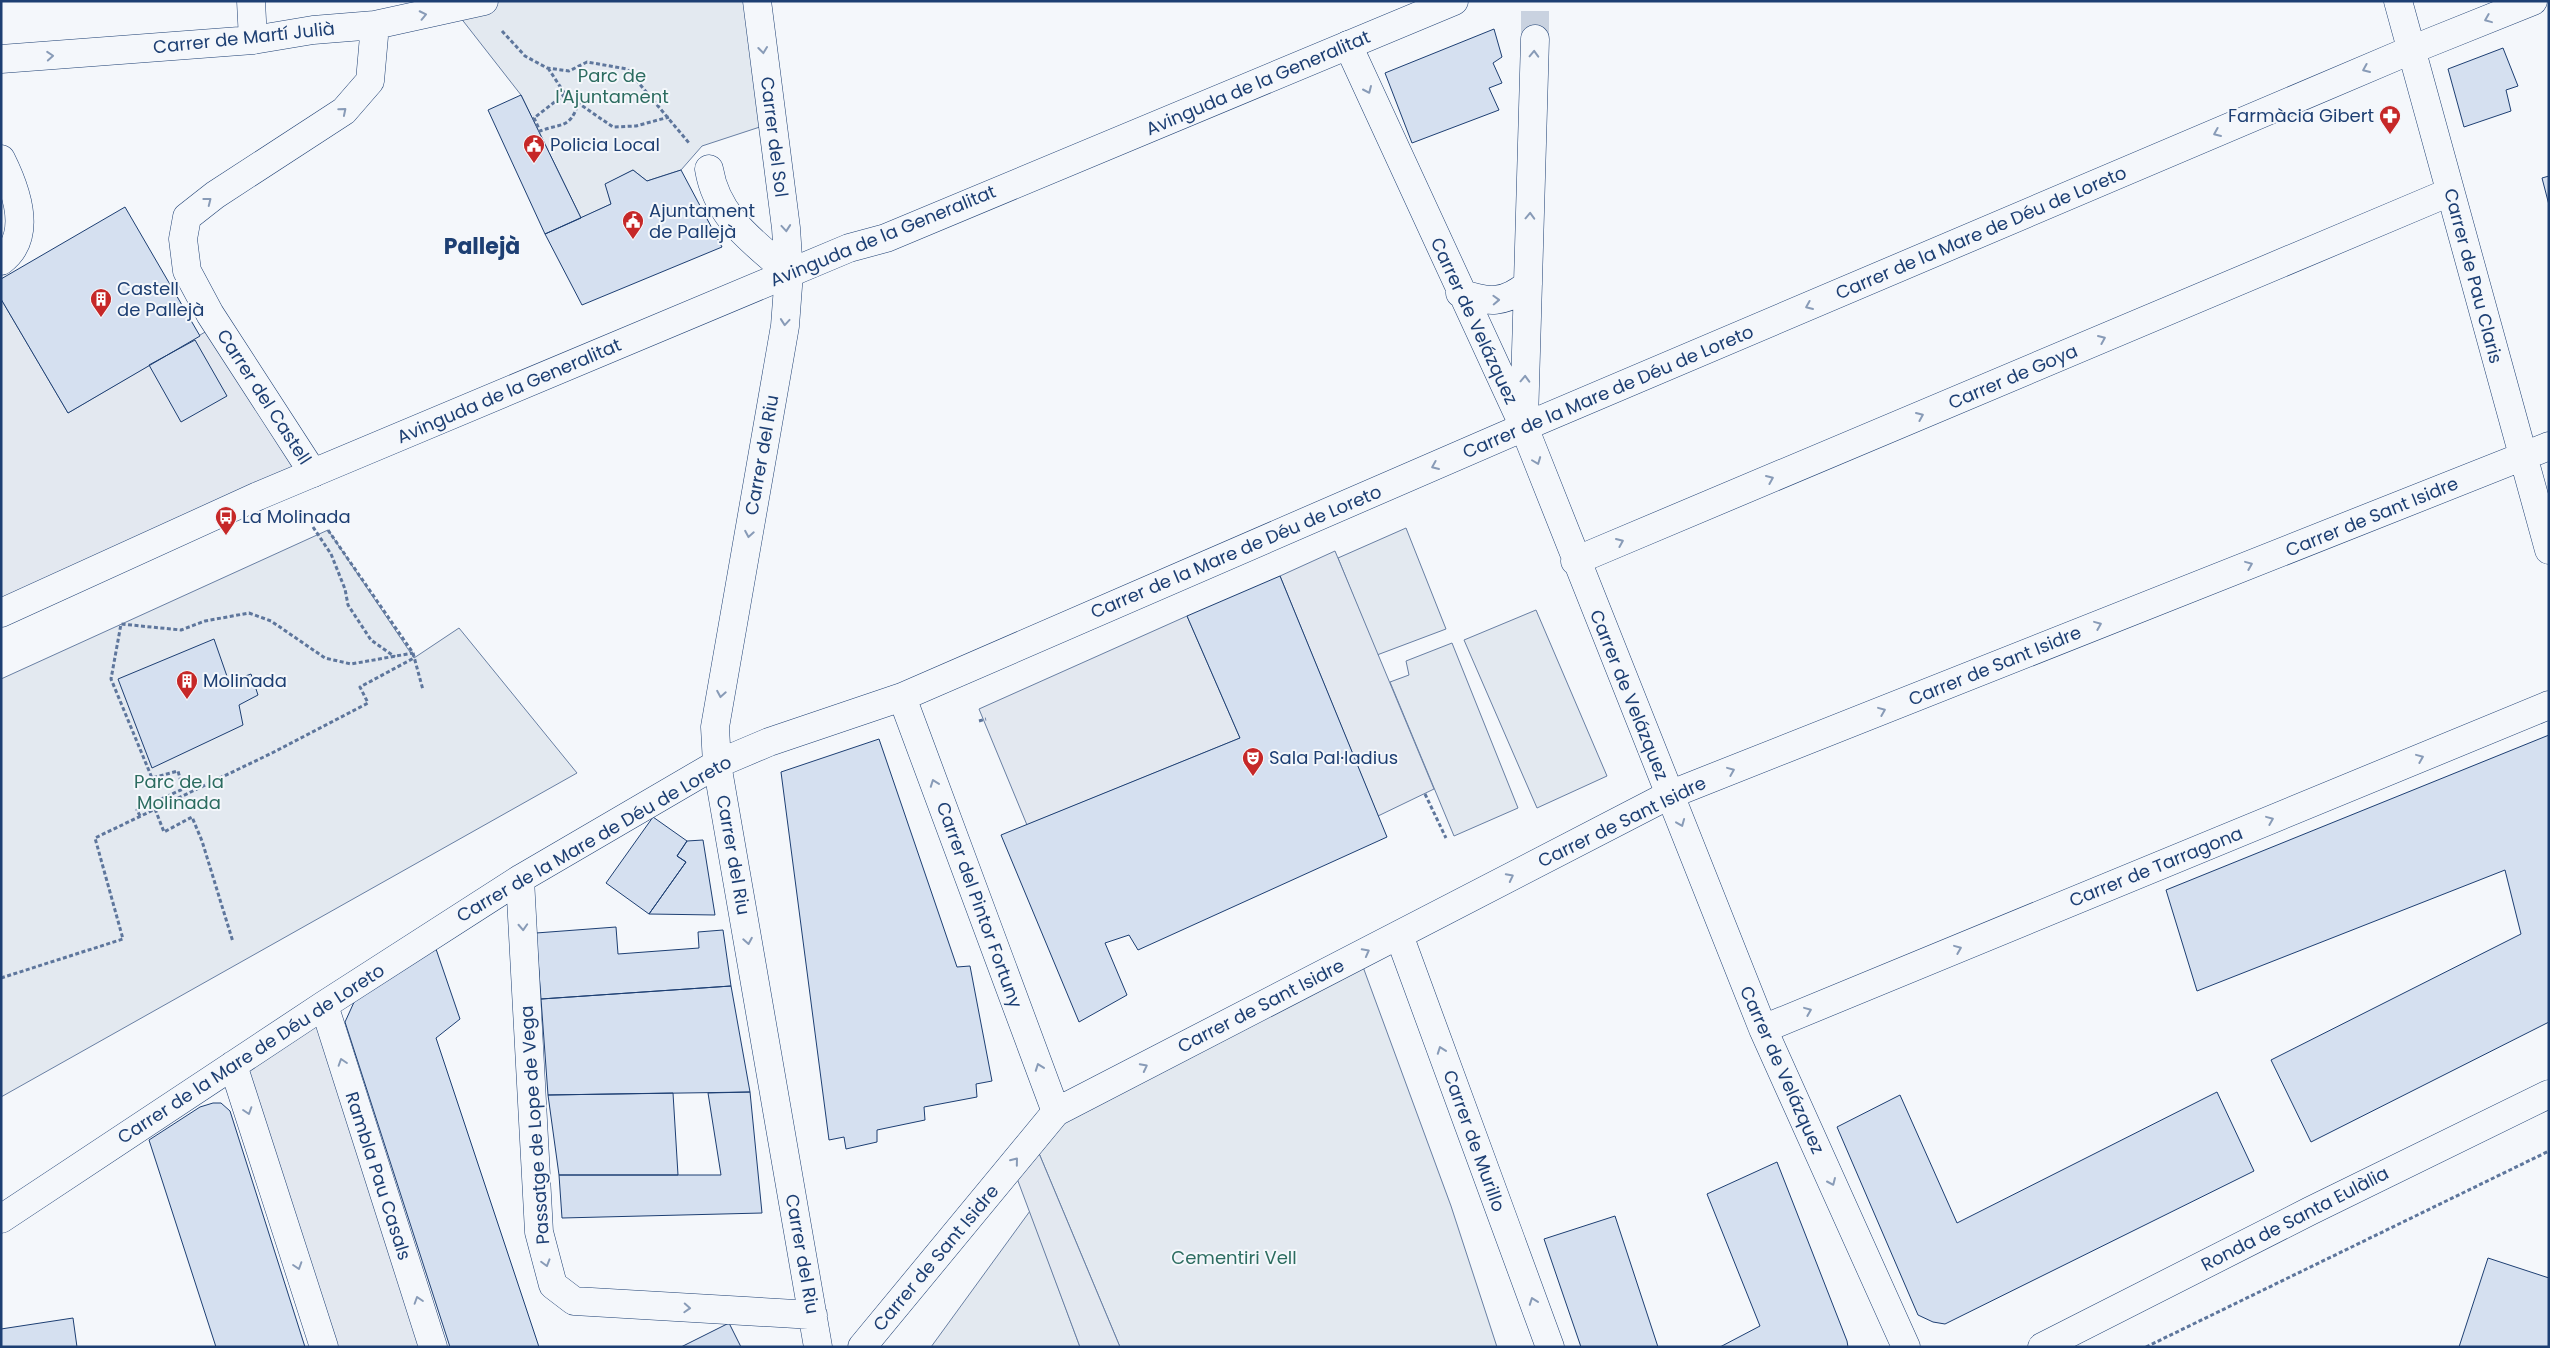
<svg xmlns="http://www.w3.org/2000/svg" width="2550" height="1348" font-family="Poppins,sans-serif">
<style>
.green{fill:#e3e9f0;stroke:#687fa3}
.parking{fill:#e3e8f0;stroke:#687fa3}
.building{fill:#d5e0f0;stroke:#1d3f73}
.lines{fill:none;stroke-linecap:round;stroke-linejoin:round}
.street-tunnel{stroke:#c9d2e0;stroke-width:28;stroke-dasharray:28 14;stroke-linecap:butt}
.street-casing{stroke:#1d3f73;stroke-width:29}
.secondary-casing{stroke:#1d3f73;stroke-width:29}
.path{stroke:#5e769c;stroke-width:3;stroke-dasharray:4 2.5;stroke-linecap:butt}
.street{stroke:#f4f7fb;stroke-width:28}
.secondary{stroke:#f4f7fb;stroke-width:28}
.oneway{stroke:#889bb7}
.labels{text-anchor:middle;stroke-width:4;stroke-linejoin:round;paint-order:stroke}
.street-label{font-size:18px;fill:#1d3f73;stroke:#f4f7fb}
.park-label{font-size:18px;fill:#2c6c60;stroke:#f4f7fb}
.poi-label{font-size:18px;fill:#1d3f73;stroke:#f4f7fb;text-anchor:start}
.district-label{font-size:22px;font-weight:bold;fill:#1d3f73;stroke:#f4f7fb}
</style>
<rect width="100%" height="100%" fill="#f4f7fb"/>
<path class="green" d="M 487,1 L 757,1 L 772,123 L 702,146 L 681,170 L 647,181 L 633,170 L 606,184 L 611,204 L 581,218 L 521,95 L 453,8 Z
M 1406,528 L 1446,629 L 1377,655 L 1338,558 Z
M 328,530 L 414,658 L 459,628 L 577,773 L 1,1097 L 1,679 Z
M 1536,610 L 1607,776 L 1537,808 L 1464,640 Z
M 1452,643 L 1518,808 L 1454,836 L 1390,682 L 1409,675 L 1406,661 Z
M 1359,956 L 1451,1206 L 1497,1347 L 1120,1347 L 1033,1139 Z
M 1030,1211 L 1080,1347 L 931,1347 Z"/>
<path class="parking" d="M 1,299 L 68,413 L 217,325 L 313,473 L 1,613 Z
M 1335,551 L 1434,789 L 1378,816 L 1280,576 Z
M 1187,616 L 1240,738 L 1027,825 L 979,709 Z
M 324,1005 L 433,1347 L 324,1347 L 233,1065 Z
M 1033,1139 L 1120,1347 L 1080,1347 L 1012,1165 Z"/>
<path class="building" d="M 1494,29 L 1502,57 L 1493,63 L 1502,83 L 1489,88 L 1499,110 L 1412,143 L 1385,73 Z
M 2503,48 L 2518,86 L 2506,90 L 2511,111 L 2464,127 L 2448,69 Z
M 521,95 L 581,218 L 545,234 L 488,110 Z
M 633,170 L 647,181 L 681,170 L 722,247 L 582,305 L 545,234 L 611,204 L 605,184 Z
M 2549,176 L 2549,205 L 2542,178 Z
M 125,207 L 200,336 L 68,413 L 1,299 L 1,279 Z
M 195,340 L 227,396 L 181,422 L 149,365 Z
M 1280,576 L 1387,837 L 1138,950 L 1129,935 L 1105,943 L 1127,995 L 1079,1022 L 1001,835 L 1240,738 L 1187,616 Z
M 214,639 L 229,682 L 251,674 L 258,695 L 239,705 L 243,725 L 152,768 L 118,679 Z
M 2549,735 L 2549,1022 L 2311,1142 L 2271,1060 L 2521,934 L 2505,870 L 2197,991 L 2166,890 Z
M 879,739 L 957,967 L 970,966 L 992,1081 L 976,1084 L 977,1097 L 924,1107 L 925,1120 L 877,1130 L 877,1142 L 846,1149 L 844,1137 L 829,1140 L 781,772 Z
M 653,817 L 687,841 L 677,856 L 686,862 L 649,914 L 606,883 Z
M 703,840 L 715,915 L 649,914 L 686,862 L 677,856 L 687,841 Z
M 616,927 L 618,954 L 699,948 L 698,932 L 723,930 L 731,986 L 541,999 L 536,933 Z
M 436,949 L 460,1019 L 436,1038 L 539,1347 L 450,1347 L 345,1022 L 355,1000 Z
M 731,986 L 750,1092 L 548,1095 L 541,999 Z
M 750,1092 L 762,1213 L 562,1218 L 559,1175 L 721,1175 L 708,1093 Z
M 2217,1092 L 2254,1171 L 1945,1324 L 1933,1322 L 1918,1315 L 1837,1127 L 1900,1095 L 1957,1223 Z
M 673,1093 L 678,1175 L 559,1175 L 548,1095 Z
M 213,1103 L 221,1103 L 230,1111 L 305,1347 L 216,1347 L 149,1140 L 200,1107 Z
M 1777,1162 L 1847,1341 L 1848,1347 L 1720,1347 L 1760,1326 L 1707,1194 Z
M 1615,1216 L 1658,1347 L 1581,1347 L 1544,1239 Z
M 2488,1258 L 2549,1278 L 2549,1347 L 2459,1347 Z
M 73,1318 L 77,1347 L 1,1347 L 1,1329 Z
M 729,1323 L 741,1347 L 681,1347 Z"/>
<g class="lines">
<path class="street-tunnel" d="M 1535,39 L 1535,1"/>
<g class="street-casing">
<path id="street" d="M 251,1 L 253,40
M 757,1 L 786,228 L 789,273 L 785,326 L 715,727 L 717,764 L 818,1347
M 2398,1 L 2549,550
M 1348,45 L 1524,427 L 1763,1029 L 1906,1347
M 1,59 L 253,40 L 313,30 L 375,25 L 484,1
M 1,159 C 16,189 34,236 1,261
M 709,169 C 717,218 754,242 789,273
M 1460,293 C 1488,303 1505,304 1528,284
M 1524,421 L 1535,39
M 313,473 L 210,314 L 187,271 L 183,239 L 187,217 L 215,195 L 344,111 L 370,81 L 375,25
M 1575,561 L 2450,192
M 902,697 L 1056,1112
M 520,879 L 539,1232 L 553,1285 L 574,1301 L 813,1315
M 1399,935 L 1550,1347
M 324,1005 L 433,1347
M 1763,1029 L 2549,705
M 233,1065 L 324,1347
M 1,1219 L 324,1005 L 520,879 L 717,764 L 769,742 L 902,697 L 1524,427 L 2411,50 L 2533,1
M 862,1347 L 1056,1112 L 1669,795 L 2549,446"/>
</g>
<g class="secondary-casing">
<path id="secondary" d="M 1,613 L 258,496 L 849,248 L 886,238 L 1454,1
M 2042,1347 L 2310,1211 L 2549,1094"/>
</g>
<path class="path" d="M 502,31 L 525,56 L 547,68 L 569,71 L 587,62 L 627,69 L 689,143
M 548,68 L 565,94 L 613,127 L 636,126 L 669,117
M 565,94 L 534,118 L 540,131 C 561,123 570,129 578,104
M 313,527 L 331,554 L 345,589 L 348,605 L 371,640 L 395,657
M 328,530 L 413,653 L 423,690
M 979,721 L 986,719
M 1425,794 L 1446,838
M 155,809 L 164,832 L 192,817 L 202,841 L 233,942
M 140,816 L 137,810 L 183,789 L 178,771 L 152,778 L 111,679 L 121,624 L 181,630 L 205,621 L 249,613 L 271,621 L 325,658 L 351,664 L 413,653
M 1,978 L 123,939 L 95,838 L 272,753 L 368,703 L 360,687 L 414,658
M 2146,1347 L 2549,1151"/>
<use href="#street" class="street"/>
<use href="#secondary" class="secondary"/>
</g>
<defs><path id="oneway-chevron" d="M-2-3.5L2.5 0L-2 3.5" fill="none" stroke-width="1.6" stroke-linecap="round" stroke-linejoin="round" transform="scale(1.25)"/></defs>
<g class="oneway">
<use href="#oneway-chevron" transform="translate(423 15) rotate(-12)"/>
<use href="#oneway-chevron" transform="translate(2488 19) rotate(158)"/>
<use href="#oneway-chevron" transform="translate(763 50) rotate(83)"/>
<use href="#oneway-chevron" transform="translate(1534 54) rotate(-88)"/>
<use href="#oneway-chevron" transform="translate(50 56) rotate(-4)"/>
<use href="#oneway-chevron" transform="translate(2366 69) rotate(157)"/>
<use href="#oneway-chevron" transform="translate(1368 90) rotate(66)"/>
<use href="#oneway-chevron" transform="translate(343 111) rotate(-40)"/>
<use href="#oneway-chevron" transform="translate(2217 133) rotate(157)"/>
<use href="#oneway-chevron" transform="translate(208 201) rotate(-38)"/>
<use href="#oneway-chevron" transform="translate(1530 216) rotate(-88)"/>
<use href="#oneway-chevron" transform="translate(786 228) rotate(85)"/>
<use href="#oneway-chevron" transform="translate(1496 300) rotate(-2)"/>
<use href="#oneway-chevron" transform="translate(1809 306) rotate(157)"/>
<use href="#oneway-chevron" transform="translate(785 322) rotate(95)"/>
<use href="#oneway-chevron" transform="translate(2102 339) rotate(-23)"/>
<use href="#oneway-chevron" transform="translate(1525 379) rotate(-88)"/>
<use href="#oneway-chevron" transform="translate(1920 416) rotate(-23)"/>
<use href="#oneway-chevron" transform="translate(1537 461) rotate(69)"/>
<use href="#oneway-chevron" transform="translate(1435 466) rotate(157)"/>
<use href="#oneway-chevron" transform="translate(1770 479) rotate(-23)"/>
<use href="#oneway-chevron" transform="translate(749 534) rotate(100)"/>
<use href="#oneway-chevron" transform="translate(1620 542) rotate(-23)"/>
<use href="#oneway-chevron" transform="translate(2249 565) rotate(-22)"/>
<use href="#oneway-chevron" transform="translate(2098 625) rotate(-22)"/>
<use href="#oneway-chevron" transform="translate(721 694) rotate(100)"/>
<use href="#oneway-chevron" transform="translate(1882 711) rotate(-22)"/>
<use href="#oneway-chevron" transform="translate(2420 758) rotate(-22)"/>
<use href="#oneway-chevron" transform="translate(1731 771) rotate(-22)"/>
<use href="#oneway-chevron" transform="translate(934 783) rotate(-110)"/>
<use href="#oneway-chevron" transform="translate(2270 820) rotate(-22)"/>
<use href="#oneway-chevron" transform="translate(1681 823) rotate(68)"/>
<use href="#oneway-chevron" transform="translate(1510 877) rotate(-27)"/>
<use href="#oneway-chevron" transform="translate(523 927) rotate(87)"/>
<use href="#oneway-chevron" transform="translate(748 941) rotate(80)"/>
<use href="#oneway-chevron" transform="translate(1958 949) rotate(-22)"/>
<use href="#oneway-chevron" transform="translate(1366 952) rotate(-28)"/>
<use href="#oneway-chevron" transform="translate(1808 1011) rotate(-22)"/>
<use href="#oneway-chevron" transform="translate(1441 1050) rotate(-110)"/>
<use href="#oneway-chevron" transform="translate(342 1062) rotate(-108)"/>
<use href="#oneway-chevron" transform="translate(1039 1067) rotate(-110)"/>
<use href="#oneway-chevron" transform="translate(1144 1067) rotate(-27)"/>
<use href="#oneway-chevron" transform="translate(248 1111) rotate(72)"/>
<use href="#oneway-chevron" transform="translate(1015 1161) rotate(-51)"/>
<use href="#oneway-chevron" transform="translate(1832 1182) rotate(66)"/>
<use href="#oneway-chevron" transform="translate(546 1263) rotate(74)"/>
<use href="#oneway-chevron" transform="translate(298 1266) rotate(72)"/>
<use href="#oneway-chevron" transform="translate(418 1300) rotate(-108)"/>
<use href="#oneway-chevron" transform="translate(1533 1301) rotate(-110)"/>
<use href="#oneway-chevron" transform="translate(687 1308) rotate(3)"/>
</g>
<defs>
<g id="pharmacy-pin" transform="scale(1.125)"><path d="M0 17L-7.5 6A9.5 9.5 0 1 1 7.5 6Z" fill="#c62828" stroke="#f4f7fb"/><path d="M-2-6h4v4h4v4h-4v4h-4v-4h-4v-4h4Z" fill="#fff"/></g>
<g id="civic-pin" transform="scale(1.125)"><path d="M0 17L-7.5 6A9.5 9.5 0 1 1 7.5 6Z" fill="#c62828" stroke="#f4f7fb"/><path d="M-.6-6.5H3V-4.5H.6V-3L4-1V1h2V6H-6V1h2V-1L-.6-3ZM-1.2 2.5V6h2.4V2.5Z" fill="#fff"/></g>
<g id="building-pin" transform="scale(1.125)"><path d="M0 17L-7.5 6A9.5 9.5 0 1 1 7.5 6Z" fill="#c62828" stroke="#f4f7fb"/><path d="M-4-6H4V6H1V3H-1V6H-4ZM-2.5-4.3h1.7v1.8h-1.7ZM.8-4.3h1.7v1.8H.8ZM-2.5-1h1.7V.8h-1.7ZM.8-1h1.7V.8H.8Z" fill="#fff"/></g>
<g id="bus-pin" transform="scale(1.125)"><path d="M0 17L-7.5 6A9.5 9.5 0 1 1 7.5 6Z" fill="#c62828" stroke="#f4f7fb"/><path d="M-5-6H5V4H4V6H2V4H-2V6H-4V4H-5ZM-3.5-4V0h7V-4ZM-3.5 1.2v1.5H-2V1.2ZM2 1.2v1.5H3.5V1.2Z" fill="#fff"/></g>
<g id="theatre-pin" transform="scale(1.125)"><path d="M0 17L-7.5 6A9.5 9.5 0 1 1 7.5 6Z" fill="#c62828" stroke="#f4f7fb"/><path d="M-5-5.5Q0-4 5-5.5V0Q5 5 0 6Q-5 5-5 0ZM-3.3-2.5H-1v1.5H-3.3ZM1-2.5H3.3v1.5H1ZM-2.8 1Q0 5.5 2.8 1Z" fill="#fff"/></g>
</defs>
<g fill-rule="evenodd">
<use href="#pharmacy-pin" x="2390" y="116"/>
<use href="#civic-pin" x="534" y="145"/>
<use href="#civic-pin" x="633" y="221"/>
<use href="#building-pin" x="101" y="299"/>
<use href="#bus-pin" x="226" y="517"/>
<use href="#building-pin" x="187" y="681"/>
<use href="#theatre-pin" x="1253" y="758"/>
</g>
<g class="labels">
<g class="street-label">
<text transform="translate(244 38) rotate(-6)" y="6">Carrer de Martí Julià</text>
<text transform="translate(1258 83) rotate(-23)" y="6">Avinguda de la Generalitat</text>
<text transform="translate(774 137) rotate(83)" y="6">Carrer del Sol</text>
<text transform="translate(1981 233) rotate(-23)" y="6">Carrer de la Mare de Déu de Loreto</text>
<text transform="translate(883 236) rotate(-22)" y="6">Avinguda de la Generalitat</text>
<text transform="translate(2473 276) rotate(75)" y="6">Carrer de Pau Claris</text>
<text transform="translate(1474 321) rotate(65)" y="6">Carrer de Velázquez</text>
<text transform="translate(2013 377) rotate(-23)" y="6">Carrer de Goya</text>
<text transform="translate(509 391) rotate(-23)" y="6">Avinguda de la Generalitat</text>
<text transform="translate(1608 392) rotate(-23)" y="6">Carrer de la Mare de Déu de Loreto</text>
<text transform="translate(264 397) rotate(57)" y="6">Carrer del Castell</text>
<text transform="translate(762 455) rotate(-80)" y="6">Carrer del Riu</text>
<text transform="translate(2372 517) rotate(-22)" y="6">Carrer de Sant Isidre</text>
<text transform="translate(1236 552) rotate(-23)" y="6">Carrer de la Mare de Déu de Loreto</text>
<text transform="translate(1995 666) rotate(-22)" y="6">Carrer de Sant Isidre</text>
<text transform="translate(1629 695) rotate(68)" y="6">Carrer de Velázquez</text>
<text transform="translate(1622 822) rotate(-26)" y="6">Carrer de Sant Isidre</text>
<text transform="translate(594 839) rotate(-30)" y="6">Carrer de la Mare de Déu de Loreto</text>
<text transform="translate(733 855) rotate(80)" y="6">Carrer del Riu</text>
<text transform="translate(2156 867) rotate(-22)" y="6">Carrer de Tarragona</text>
<text transform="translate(979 905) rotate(70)" y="6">Carrer del Pintor Fortuny</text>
<text transform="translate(1261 1006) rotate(-27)" y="6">Carrer de Sant Isidre</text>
<text transform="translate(251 1054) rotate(-33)" y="6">Carrer de la Mare de Déu de Loreto</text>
<text transform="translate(1782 1070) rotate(66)" y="6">Carrer de Velázquez</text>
<text transform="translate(535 1125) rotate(-94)" y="6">Passatge de Lope de Vega</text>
<text transform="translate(1474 1141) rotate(70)" y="6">Carrer de Murillo</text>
<text transform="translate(378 1176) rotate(72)" y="6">Rambla Pau Casals</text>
<text transform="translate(2295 1219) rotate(-27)" y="6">Ronda de Santa Eulàlia</text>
<text transform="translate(802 1254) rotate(80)" y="6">Carrer del Riu</text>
<text transform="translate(936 1258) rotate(-50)" y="6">Carrer de Sant Isidre</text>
</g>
<g class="park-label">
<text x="612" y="82">Parc de<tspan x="612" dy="21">l'Ajuntament</tspan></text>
<text x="179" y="788">Parc de la<tspan x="179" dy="21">Molinada</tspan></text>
<text x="1234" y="1264">Cementiri Vell</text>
</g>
<g class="poi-label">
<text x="2374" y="122" text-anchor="end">Farmàcia Gibert</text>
<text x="550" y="151">Policia Local</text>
<text x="649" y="217">Ajuntament<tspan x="649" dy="21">de Pallejà</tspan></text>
<text x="117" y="295">Castell<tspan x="117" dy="21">de Pallejà</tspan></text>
<text x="242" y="523">La Molinada</text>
<text x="203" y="687">Molinada</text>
<text x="1269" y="764">Sala Pal·ladius</text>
</g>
<g class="district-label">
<text x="482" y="254">Pallejà</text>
</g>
</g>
<rect width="2550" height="1348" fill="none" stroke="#1d3f73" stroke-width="5"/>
</svg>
